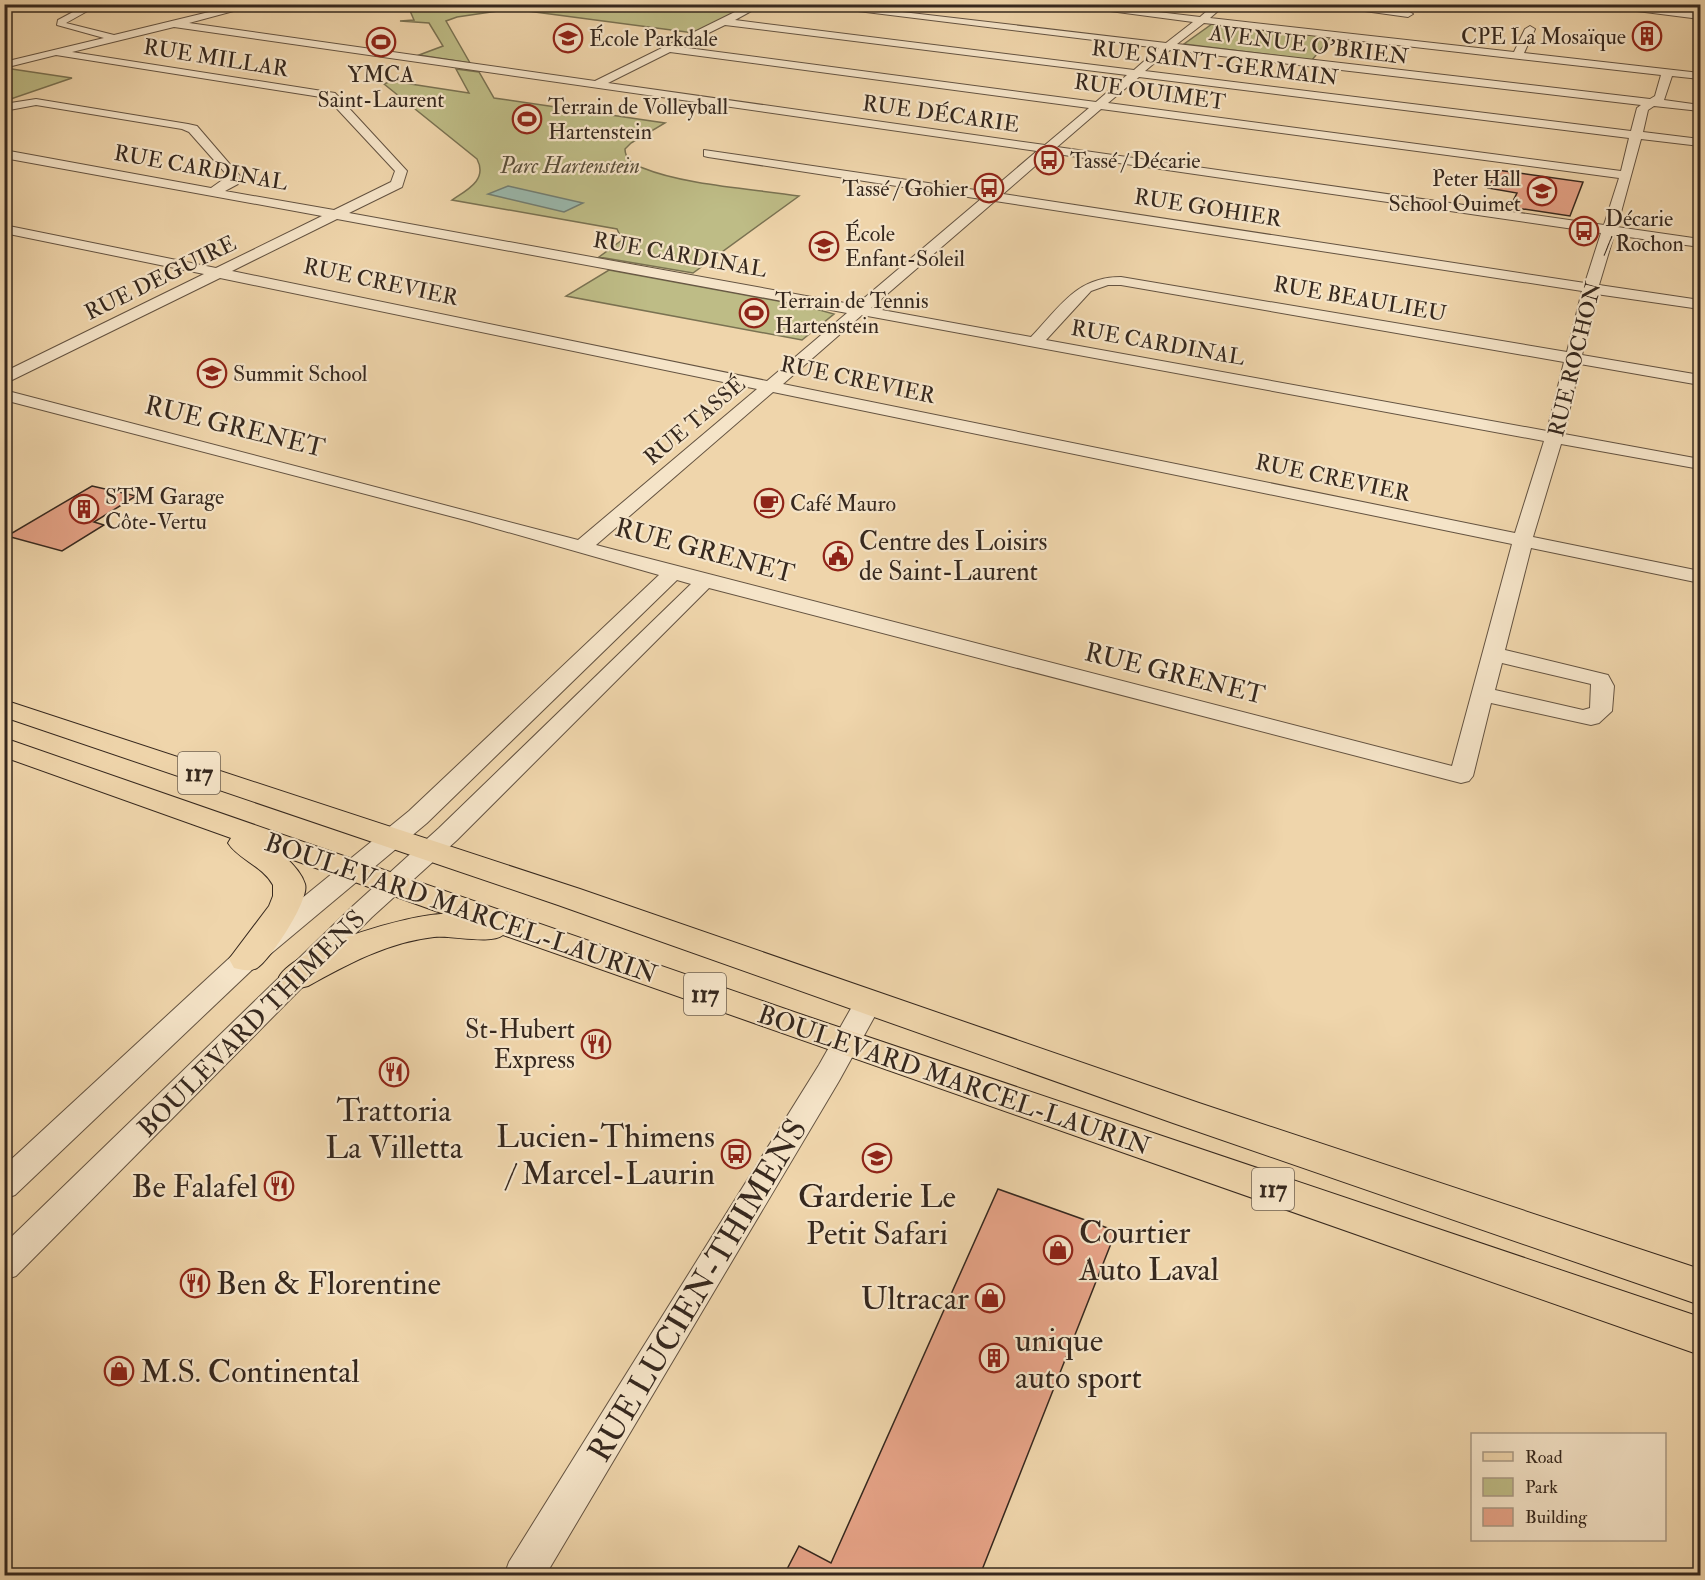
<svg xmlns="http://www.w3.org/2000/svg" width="1705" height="1580" font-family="'IM FELL Double Pica',serif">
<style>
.green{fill:#bebc86;stroke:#7a7252;stroke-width:1.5}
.water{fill:#9ab8ac;stroke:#727e73;stroke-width:1.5}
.building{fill:#e6a387;stroke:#36281e;stroke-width:1.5}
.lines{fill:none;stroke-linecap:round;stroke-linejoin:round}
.minor-casing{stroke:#645341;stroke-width:2}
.major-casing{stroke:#36281e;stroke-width:2}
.minor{fill:#f5e4c8;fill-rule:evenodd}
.major{fill:#efd5ab;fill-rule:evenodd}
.labels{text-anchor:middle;stroke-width:4.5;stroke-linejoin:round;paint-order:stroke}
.far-poi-label{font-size:22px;fill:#36281e;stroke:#f5e4c8;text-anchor:start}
.far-street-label{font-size:22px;fill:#36281e;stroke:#f5e4c8}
.far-park-label{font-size:22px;font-style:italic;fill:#584d38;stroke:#f5e4c8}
.shield{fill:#f5e4c8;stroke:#6f6051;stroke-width:1.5}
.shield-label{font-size:24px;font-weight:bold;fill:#36281e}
.street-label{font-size:26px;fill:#36281e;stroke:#f5e4c8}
.poi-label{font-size:26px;fill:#36281e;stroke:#f5e4c8;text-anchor:start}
.near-poi-label{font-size:32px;fill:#36281e;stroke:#f5e4c8;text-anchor:start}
.near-street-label{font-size:32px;fill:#36281e;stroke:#f5e4c8}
</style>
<rect width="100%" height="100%" fill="#efd5ab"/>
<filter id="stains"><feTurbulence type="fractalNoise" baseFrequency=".00333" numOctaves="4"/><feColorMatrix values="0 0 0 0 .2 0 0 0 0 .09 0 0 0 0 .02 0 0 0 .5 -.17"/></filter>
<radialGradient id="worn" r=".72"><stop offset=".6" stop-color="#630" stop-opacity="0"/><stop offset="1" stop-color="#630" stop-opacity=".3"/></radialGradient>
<path class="green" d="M 407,4 L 753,5 L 694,33 L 512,9 L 457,17 L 446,21 L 470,63 L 419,55 L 443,46 L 429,23 L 400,21 L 414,20 Z
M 1212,24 L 1331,37 L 1312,60 L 1184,44 Z
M 5,68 L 72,78 L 5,101 Z
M 456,69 L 479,72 L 494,98 L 665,123 L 631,143 L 625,149 C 625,159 634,165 643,168 C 684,185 754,189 799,196 L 693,273 L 599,257 L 622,240 L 617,229 L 452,200 C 467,190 488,180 477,159 L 384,84 L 391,81 L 469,93 Z
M 609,270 L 805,306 L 834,314 L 802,340 L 566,296 Z"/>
<path class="water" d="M 508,186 L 583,203 L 564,212 L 488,194 Z"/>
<path class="building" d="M 1497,170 L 1583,182 L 1570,216 L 1510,207 L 1517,193 L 1488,188 Z
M 92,486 L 136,496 L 94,522 L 104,525 L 62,551 L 7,536 Z
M 998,1189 L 1116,1231 L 980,1575 L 784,1575 L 799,1546 L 831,1563 Z"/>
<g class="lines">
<g class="minor-casing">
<path id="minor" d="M 88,4 L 100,4 L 66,23 L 114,35 L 242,4 L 260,4 L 189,23 L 595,81 L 751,4 L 764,4 L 735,20 L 1134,70 L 1159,48 L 801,4 L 834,4 L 1166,43 L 1193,22 L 1057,4 L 1091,4 L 1200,17 L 1215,4 L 1226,4 L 1210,18 L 1514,52 L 1525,29 L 1530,26 L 1535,29 L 1524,53 L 1700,73 L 1700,79 L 1672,76 L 1664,100 L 1700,105 L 1700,111 L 1654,106 L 1648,110 L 1643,132 L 1700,139 L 1700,146 L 1641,139 L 1617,227 L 1700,239 L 1700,247 L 1614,235 L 1599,285 L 1700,300 L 1700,309 L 1596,294 L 1582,355 L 1700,375 L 1700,385 L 1580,364 L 1564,434 L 1700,459 L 1700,469 L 1561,444 L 1533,537 L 1700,571 L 1700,583 L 1531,548 L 1505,650 L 1608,675 L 1614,686 L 1612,711 L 1599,723 L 1591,725 L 1491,703 L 1473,776 L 1469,781 L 1461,783 L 709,588 L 457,840 L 372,917 L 16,1276 L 4,1280 L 4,1244 L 354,905 L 439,828 L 691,584 L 677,580 L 427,823 L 256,966 L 15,1195 L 4,1199 L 4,1166 L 236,952 L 409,811 L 659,575 L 469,521 L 4,400 L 4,390 L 578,540 L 757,389 L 220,278 L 4,384 L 4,372 L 204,274 L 4,233 L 4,225 L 216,268 L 322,216 L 4,158 L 4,150 L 211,188 L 228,176 L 189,132 L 182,129 L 36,105 L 4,111 L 4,104 L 36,99 L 188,124 L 197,126 L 240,176 L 238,184 L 225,191 L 334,210 L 391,182 L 395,171 L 327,98 L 56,55 L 4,68 L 4,62 L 104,38 L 57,25 L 58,20 ZM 1204,23 L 1661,75 L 1655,96 L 1650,99 L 1177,44 ZM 725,25 L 1127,75 L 1096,102 L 680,47 ZM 174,27 L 1037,151 L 989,192 L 704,150 L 704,156 L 708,157 L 981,199 L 856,305 L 349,213 L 402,187 L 407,171 L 335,93 L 72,52 ZM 1170,50 L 1641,105 L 1637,108 L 1631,131 L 1145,71 ZM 670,52 L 1089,108 L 1045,145 L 608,83 ZM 1139,77 L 1629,138 L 1621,171 L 1108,103 ZM 1101,109 L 1619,178 L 1604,225 L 1057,147 ZM 1050,153 L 1601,233 L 1585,283 L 1003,194 ZM 995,201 L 1582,291 L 1567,352 L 1121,277 C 1076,277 1060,307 1031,337 L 871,308 ZM 337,219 L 847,313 L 767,381 L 232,271 ZM 1108,285 L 1121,285 L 1564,362 L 1547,431 L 1046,340 L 1091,291 ZM 862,315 L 1544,441 L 1515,533 L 783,384 ZM 773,392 L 1512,544 L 1452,766 L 596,545 ZM 1502,663 L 1591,684 L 1590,708 L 1583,710 L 1495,690 Z
M 1314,4 L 1348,4 L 1408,11 L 1413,14 L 1408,17 Z
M 1582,4 L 1618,4 L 1700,13 L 1700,19 Z
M 868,993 L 878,996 L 882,1003 L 839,1081 L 545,1576 L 504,1576 L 509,1562 L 819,1065 L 858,996 Z"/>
</g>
<g class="major-casing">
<path id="major" d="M 4,700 L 580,889 L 1199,1103 L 1700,1269 L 1700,1305 L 1173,1123 L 558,905 L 4,717 Z
M 4,738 L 797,1013 L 1700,1317 L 1700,1355 L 503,935 C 490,945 453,935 434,937 C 388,942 348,964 308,986 L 296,989 L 284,986 L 279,977 C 296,947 409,914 444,914 L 285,857 C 293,864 302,874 305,884 C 310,900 270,960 257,968 C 249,972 242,970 234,968 L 229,959 L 269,906 L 273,896 L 273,885 C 263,866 239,860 228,843 L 231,838 L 4,757 Z"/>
</g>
<use href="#minor" class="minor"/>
<use href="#major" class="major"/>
</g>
<defs>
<g id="building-ring" transform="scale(1.5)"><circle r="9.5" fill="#f5e4c8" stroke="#8f2418" stroke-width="1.5"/><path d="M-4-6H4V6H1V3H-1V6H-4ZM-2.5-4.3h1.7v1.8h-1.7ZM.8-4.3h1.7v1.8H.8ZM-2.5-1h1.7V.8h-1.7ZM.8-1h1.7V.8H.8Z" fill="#8f2418"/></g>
<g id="school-ring" transform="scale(1.5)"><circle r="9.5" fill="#f5e4c8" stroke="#8f2418" stroke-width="1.5"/><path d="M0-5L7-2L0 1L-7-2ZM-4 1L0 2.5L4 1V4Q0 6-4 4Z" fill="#8f2418"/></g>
<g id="stadium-ring" transform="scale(1.5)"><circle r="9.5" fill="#f5e4c8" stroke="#8f2418" stroke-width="1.5"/><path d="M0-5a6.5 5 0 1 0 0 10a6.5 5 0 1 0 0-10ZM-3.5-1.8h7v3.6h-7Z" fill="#8f2418"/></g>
<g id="bus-ring" transform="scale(1.5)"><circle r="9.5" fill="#f5e4c8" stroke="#8f2418" stroke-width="1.5"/><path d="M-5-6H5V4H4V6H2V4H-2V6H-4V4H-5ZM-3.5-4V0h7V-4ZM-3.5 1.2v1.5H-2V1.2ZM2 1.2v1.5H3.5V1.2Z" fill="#8f2418"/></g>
<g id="cafe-ring" transform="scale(1.5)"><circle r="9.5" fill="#f5e4c8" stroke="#8f2418" stroke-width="1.5"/><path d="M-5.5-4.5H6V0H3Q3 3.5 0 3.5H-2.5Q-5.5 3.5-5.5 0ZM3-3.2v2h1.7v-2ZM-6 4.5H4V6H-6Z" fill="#8f2418"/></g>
<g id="civic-ring" transform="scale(1.5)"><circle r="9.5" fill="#f5e4c8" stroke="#8f2418" stroke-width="1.5"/><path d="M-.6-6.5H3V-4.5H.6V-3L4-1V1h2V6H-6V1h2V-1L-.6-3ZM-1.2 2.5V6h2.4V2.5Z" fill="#8f2418"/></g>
<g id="restaurant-ring" transform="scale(1.5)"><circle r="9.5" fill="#f5e4c8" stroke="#8f2418" stroke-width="1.5"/><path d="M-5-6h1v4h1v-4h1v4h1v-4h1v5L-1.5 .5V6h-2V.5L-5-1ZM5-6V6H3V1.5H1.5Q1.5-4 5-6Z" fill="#8f2418"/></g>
<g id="shop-ring" transform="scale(1.5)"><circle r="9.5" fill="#f5e4c8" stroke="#8f2418" stroke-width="1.5"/><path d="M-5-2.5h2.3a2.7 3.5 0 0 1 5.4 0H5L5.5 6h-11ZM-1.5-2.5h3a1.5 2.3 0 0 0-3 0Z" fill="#8f2418"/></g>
</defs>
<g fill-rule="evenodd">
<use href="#building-ring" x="1647" y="36"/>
<use href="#school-ring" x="568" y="38"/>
<use href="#stadium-ring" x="381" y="42"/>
<use href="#stadium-ring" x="527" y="119"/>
<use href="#bus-ring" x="1049" y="160"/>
<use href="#bus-ring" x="989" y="188"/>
<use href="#school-ring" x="1542" y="191"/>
<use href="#bus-ring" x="1584" y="231"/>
<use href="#school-ring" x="824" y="246"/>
<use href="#stadium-ring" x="754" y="313"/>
<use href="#school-ring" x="212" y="373"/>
<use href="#cafe-ring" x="769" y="503"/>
<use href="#building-ring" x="84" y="509"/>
<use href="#civic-ring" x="838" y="556"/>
<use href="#restaurant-ring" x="596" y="1044"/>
<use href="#restaurant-ring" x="394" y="1072"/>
<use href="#bus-ring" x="736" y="1154"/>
<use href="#school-ring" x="877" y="1158"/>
<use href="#restaurant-ring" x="279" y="1186"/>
<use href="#shop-ring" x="1058" y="1250"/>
<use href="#restaurant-ring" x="195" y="1283"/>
<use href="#shop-ring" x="990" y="1298"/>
<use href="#building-ring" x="994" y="1358"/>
<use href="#shop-ring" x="119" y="1371"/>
</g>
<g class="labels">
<g class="far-poi-label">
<text x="1626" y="44" text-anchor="end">CPE La Mosaïque</text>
<text x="589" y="46">École Parkdale</text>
<text x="381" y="82" text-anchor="middle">YMCA<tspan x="381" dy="25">Saint-Laurent</tspan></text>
<text x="548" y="114">Terrain de Volleyball<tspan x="548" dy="25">Hartenstein</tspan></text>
<text x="1070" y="168">Tassé / Décarie</text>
<text x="1521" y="186" text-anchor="end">Peter Hall<tspan x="1521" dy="25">School Ouimet</tspan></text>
<text x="968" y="196" text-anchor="end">Tassé / Gohier</text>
<text x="1605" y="226">Décarie<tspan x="1605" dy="25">/ Rochon</tspan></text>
<text x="845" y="241">École<tspan x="845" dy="25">Enfant-Soleil</tspan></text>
<text x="775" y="308">Terrain de Tennis<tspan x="775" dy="25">Hartenstein</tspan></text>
<text x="233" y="381">Summit School</text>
<text x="105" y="504">STM Garage<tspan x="105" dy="25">Côte-Vertu</tspan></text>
<text x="790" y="511">Café Mauro</text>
</g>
<g class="far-street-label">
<text transform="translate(1309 44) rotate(7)" y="8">AVENUE O'BRIEN</text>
<text transform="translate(216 57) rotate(9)" y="8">RUE MILLAR</text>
<text transform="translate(1215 62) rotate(7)" y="8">RUE SAINT-GERMAIN</text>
<text transform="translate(1150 91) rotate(8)" y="8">RUE OUIMET</text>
<text transform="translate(941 113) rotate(8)" y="8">RUE DÉCARIE</text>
<text transform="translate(201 167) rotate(10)" y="8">RUE CARDINAL</text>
<text transform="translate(1208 207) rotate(9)" y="8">RUE GOHIER</text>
<text transform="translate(680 254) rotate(10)" y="8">RUE CARDINAL</text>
<text transform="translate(160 277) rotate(-26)" y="8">RUE DEGUIRE</text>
<text transform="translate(381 281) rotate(12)" y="8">RUE CREVIER</text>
<text transform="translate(1360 298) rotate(10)" y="8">RUE BEAULIEU</text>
<text transform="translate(1158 342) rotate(10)" y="8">RUE CARDINAL</text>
<text transform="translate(1574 359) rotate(-76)" y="8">RUE ROCHON</text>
<text transform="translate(858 379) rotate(12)" y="8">RUE CREVIER</text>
<text transform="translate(694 420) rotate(-40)" y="8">RUE TASSÉ</text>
<text transform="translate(1333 477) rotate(12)" y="8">RUE CREVIER</text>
</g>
<g class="far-park-label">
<text x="570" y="173">Parc Hartenstein</text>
</g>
<g class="shield">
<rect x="178" y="752" width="42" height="42" rx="4.5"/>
<rect x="684" y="973" width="42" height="42" rx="4.5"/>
<rect x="1252" y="1168" width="42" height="42" rx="4.5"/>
</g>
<g class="shield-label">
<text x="199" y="781">117</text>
<text x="705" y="1002">117</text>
<text x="1273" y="1197">117</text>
</g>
<g class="street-label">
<text transform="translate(235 426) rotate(14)" y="9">RUE GRENET</text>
<text transform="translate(705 550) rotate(15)" y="9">RUE GRENET</text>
<text transform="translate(1175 673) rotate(14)" y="9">RUE GRENET</text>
<text transform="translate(461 908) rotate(19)" y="9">BOULEVARD MARCEL-LAURIN</text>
<text transform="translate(251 1023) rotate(-45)" y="9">BOULEVARD THIMENS</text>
<text transform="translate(954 1080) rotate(19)" y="9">BOULEVARD MARCEL-LAURIN</text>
</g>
<g class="poi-label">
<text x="859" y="550">Centre des Loisirs<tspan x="859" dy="30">de Saint-Laurent</tspan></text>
<text x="575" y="1038" text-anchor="end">St-Hubert<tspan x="575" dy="30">Express</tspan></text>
</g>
<g class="near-poi-label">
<text x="394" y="1121" text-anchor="middle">Trattoria<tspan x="394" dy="37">La Villetta</tspan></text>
<text x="715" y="1147" text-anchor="end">Lucien-Thimens<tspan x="715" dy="37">/ Marcel-Laurin</tspan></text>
<text x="258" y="1197" text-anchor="end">Be Falafel</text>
<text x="877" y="1207" text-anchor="middle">Garderie Le<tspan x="877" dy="37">Petit Safari</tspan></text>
<text x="1079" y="1243">Courtier<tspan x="1079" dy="37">Auto Laval</tspan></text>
<text x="216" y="1294">Ben &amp; Florentine</text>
<text x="969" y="1309" text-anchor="end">Ultracar</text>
<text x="1015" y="1351">unique<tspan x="1015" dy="37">auto sport</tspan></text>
<text x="140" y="1382">M.S. Continental</text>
</g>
<g class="near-street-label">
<text transform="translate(697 1290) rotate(-59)" y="11">RUE LUCIEN-THIMENS</text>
</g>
</g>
<rect width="1705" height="1580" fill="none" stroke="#efd5ab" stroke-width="24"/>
<rect x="6" y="6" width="1693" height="1568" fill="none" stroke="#36281e" stroke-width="3"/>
<rect x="12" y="12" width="1681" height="1556" fill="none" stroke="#36281e" stroke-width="1.5"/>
<rect x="1471" y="1433" width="195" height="108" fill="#f5e4c8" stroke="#a99984" stroke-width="1.5"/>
<rect x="1483" y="1452" width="30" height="9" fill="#efd5ab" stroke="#a99984" stroke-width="1.5"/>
<text x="1525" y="1463" font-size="18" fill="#36281e">Road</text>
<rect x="1483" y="1478" width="30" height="18" fill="#bebc86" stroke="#a99984" stroke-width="1.5"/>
<text x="1525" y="1493" font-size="18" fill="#36281e">Park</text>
<rect x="1483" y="1508" width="30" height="18" fill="#e6a387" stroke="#a99984" stroke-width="1.5"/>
<text x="1525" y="1523" font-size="18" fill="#36281e">Building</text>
<rect width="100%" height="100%" filter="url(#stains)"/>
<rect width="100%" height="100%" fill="url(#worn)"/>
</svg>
